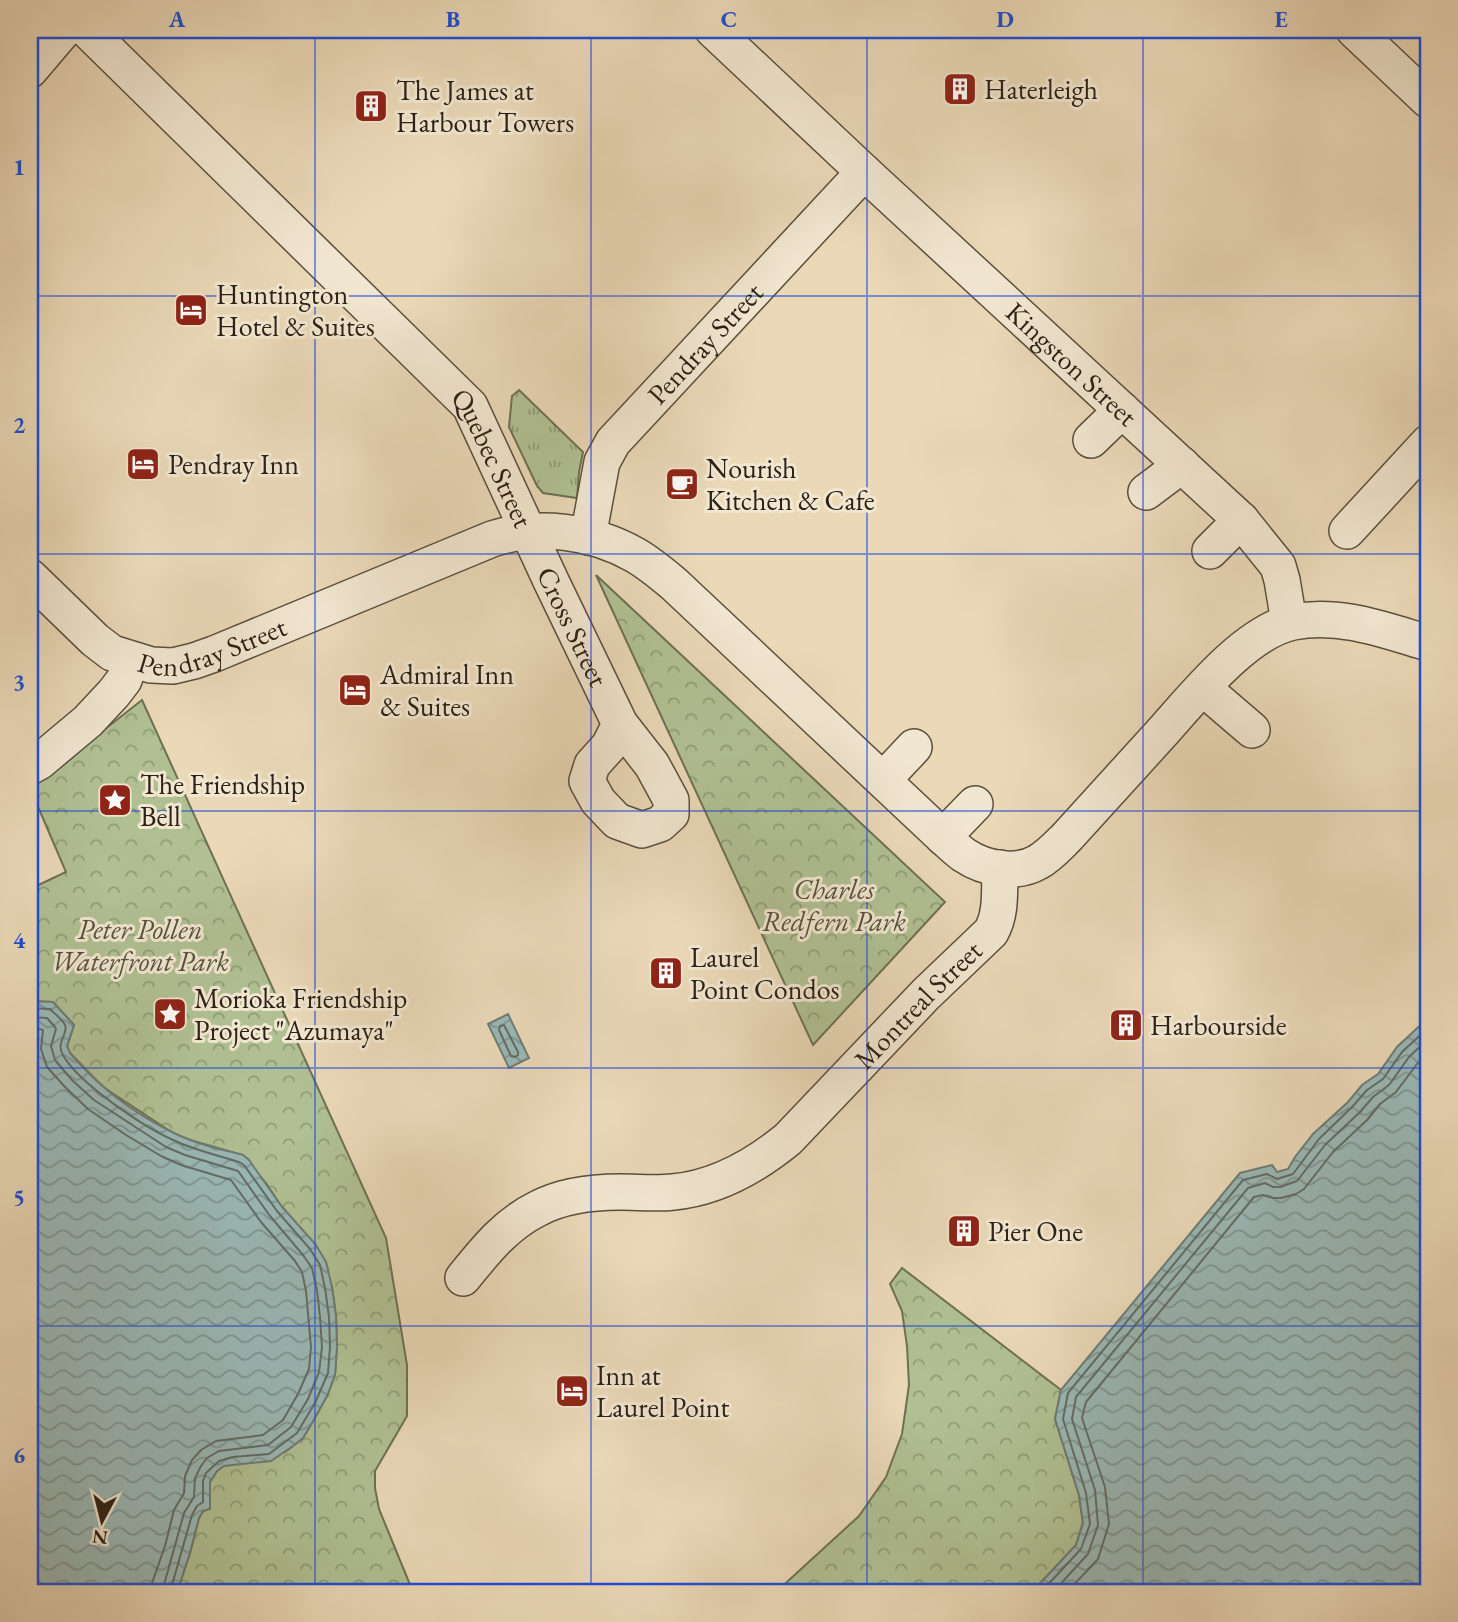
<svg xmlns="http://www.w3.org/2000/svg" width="1458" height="1622" font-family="'EB Garamond',serif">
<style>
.grass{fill:url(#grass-tufts);stroke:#6e7054;stroke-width:2}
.park{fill:url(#park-crowns);stroke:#6e7054;stroke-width:2}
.water{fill:url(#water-waves);stroke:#6e7c76;stroke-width:2}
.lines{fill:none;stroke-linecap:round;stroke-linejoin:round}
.shore{stroke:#626c66;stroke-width:2}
.minor-casing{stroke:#5b4f3e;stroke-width:38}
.minor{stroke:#f1e6d0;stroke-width:35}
.grid{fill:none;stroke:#1d4ed8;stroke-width:2;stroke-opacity:0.55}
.labels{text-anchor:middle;stroke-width:6;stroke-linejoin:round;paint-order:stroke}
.poi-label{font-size:28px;fill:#2b2116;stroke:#f1e6d0;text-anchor:start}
.street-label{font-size:28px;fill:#2b2116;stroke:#f1e6d0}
.park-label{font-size:28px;font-style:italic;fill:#53513c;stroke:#f1e6d0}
.neatline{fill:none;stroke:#1d4ed8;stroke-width:2.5}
.grid-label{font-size:23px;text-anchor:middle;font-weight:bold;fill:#1d4ed8}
</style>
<defs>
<pattern id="grass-tufts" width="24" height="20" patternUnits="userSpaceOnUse" patternTransform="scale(1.75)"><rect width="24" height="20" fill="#b0c093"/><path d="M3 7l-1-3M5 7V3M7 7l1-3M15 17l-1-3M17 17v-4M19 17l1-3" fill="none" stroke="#8f9c77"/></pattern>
<pattern id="park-crowns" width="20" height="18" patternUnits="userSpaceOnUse" patternTransform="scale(1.75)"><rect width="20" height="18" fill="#b0c093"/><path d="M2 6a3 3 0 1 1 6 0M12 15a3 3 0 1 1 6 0" fill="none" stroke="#8f9c77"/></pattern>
<pattern id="water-waves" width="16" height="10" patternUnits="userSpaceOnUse" patternTransform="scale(1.75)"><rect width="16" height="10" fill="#9ab8b6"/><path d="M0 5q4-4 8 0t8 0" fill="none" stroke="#7e9593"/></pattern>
</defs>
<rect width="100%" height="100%" fill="#ead8b7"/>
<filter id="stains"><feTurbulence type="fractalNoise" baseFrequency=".00286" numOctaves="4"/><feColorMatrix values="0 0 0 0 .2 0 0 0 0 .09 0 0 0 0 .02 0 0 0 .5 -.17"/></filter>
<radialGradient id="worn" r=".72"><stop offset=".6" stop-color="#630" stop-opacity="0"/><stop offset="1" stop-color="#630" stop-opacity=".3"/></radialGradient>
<path class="grass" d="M 519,390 L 583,452 L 579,472 L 577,498 L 543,493 L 537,486 L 509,427 L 512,396 Z"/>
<path class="park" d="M 596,575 L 945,902 L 813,1045 Z
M 142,700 L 386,1238 L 407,1365 L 407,1416 L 375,1471 L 375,1488 L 379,1509 L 413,1592 L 177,1592 L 190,1553 L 199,1518 L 203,1511 L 210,1508 L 210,1482 L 217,1471 L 223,1466 L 285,1452 L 303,1438 L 312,1423 L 327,1396 L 335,1375 L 337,1347 L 336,1316 L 332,1287 L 316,1245 L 282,1207 L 266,1183 L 242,1155 L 190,1140 L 173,1133 L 103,1087 L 70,1053 L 67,1046 L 74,1025 L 53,1002 L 30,1001 L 30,889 L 66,872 L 30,788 Z
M 902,1268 L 1061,1390 L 1055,1419 L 1079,1495 L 1083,1523 L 1076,1545 L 1032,1592 L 776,1592 L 859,1516 L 886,1477 L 902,1434 L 909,1385 L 907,1346 L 902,1311 L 890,1284 Z"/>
<path class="water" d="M 30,1001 L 53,1002 L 74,1025 L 67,1046 L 70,1053 C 98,1086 135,1114 174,1133 C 196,1144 220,1149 243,1155 L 249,1160 L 282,1207 L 316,1245 L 326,1262 L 332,1287 L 336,1316 L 337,1347 L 335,1375 L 327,1396 L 312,1423 L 303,1438 L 293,1446 L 271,1461 L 224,1466 L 217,1471 L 210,1482 L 210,1509 L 203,1511 L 199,1518 L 190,1553 L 177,1592 L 30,1592 Z
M 508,1014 L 529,1058 L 509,1068 L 488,1024 Z
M 1428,1018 L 1428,1592 L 1032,1592 L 1076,1545 L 1083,1523 L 1079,1495 L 1055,1419 L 1061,1390 L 1240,1173 L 1272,1165 L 1277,1172 L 1288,1169 L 1295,1157 L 1313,1134 L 1348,1102 L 1362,1085 L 1378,1074 L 1397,1047 Z"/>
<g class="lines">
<path class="shore" d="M 30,1008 L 50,1009 C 54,1013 63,1020 65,1025 C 69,1034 55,1042 63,1055 C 78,1083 144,1127 173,1140 C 194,1150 217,1155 239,1162 L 244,1165 L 277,1211 L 310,1249 L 320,1265 L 325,1288 L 329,1317 L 330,1347 L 328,1373 L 315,1403 L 297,1433 L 269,1454 L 233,1457 L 219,1461 L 206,1473 L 203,1481 L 203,1502 L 197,1506 L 192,1515 L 170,1592
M 30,1017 L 47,1018 L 55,1027 L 56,1029 L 51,1046 L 55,1060 L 72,1080 L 94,1100 L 166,1147 L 185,1155 L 238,1171 L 270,1216 L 303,1255 L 312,1268 L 317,1290 L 320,1317 L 322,1347 L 319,1372 L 308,1399 L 291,1427 L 268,1445 L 219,1451 L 207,1458 L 201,1466 L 195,1478 L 194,1497 L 184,1513 L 162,1592
M 504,1025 L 518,1052 L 518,1055 L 515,1057 L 511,1056 L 499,1030 L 500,1026 Z
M 30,1027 L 43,1030 L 41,1049 L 47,1067 L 65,1087 L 88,1109 L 126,1135 L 161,1156 L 181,1165 L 231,1180 L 261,1222 L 295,1261 L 302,1272 L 306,1291 L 311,1347 L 309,1369 L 298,1394 L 283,1420 L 263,1435 L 216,1441 L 201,1450 L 192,1460 L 185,1476 L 184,1493 L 174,1510 L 165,1546 L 152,1583 L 151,1592
M 1041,1592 L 1081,1549 L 1090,1524 L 1086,1493 L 1063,1419 L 1068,1393 L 1243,1180 L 1267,1174 L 1277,1179 L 1293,1174 L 1319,1139 L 1353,1106 L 1367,1090 L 1383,1079 L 1402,1052 L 1428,1028
M 1053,1592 L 1088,1554 L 1098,1525 L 1095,1490 L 1072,1419 L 1076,1397 L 1248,1188 L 1265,1183 L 1273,1187 L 1280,1187 L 1297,1181 L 1325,1145 L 1360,1112 L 1373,1097 L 1389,1085 L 1409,1057 L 1428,1039
M 1067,1592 L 1098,1559 L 1109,1524 L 1105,1487 L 1082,1418 L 1086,1402 L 1254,1197 L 1263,1195 L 1273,1198 L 1281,1198 L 1296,1194 L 1304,1189 L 1333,1152 L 1367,1120 L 1380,1104 L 1396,1092 L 1417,1064 L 1428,1054"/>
<g class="minor-casing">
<g id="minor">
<path id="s1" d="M 87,30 L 470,406 L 551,581 L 620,724 L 652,765 L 671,800 L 671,814 L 660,824 L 642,830 L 617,821 L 598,801 L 587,781 L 592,765 L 609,746 L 620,724"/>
<path id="s2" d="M 713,30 L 864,172 L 1241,520 L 1278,566 L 1282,580 L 1289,622"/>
<path d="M 1354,30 L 1428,100"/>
<path d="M 30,70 L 64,30"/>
<path d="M 1091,440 L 1122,410"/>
<path d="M 1146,492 L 1182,465"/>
<path d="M 1347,531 L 1428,443"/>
<path id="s3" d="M 588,537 L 602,462 L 613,442 L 864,172"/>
<path d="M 1210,551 L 1241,520"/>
<path id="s4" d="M 30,577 L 95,640 L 112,653 L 151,665 L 173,666 L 194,661 L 214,654 L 492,539 C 538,524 593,531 635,555 C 649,563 661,573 674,584 L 943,837 C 950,843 957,850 964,855 C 985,869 1016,875 1038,862 C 1049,856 1058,846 1067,837 C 1097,804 1127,771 1157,738 C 1190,702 1244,632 1293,622 C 1340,613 1384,630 1428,643"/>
<path d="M 1203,688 L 1252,730"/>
<path d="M 30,767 L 39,762 L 88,721 L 114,693 L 124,680 L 131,660"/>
<path d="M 883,780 L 914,747"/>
<path d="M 943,837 L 975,804"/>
<path id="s5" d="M 463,1278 C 485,1251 505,1225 537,1209 C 561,1196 592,1192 620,1192 C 638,1192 655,1194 673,1192 C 717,1188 755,1166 788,1139 L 926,994 L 991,932 C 1002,913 999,890 1000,868"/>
</g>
</g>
<use href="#minor" class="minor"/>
</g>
<path class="grid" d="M 315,30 L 315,1592M 591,30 L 591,1592M 867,30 L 867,1592M 1143,30 L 1143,1592M 30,296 L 1428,296M 30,554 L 1428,554M 30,811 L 1428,811M 30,1068 L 1428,1068M 30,1326 L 1428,1326"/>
<defs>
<g id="building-square" transform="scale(1.75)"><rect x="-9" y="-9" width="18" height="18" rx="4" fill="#8f2418" stroke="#f1e6d0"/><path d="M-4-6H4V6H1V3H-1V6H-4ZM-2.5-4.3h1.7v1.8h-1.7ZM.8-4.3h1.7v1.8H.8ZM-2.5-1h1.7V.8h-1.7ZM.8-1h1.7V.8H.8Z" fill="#fff"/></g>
<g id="hotel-square" transform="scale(1.75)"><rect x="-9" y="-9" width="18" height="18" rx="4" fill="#8f2418" stroke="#f1e6d0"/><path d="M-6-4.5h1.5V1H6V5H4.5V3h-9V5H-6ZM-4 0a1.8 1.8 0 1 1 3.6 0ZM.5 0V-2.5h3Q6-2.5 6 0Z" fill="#fff"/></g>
<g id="cafe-square" transform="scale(1.75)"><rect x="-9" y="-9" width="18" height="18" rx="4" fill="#8f2418" stroke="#f1e6d0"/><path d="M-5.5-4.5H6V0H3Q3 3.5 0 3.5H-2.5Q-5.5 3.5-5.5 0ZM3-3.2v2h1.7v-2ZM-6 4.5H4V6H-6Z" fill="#fff"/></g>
<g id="sight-square" transform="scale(1.75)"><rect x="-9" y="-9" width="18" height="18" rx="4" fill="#8f2418" stroke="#f1e6d0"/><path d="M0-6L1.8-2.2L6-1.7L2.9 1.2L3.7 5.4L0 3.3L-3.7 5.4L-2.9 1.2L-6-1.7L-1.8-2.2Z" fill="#fff"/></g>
</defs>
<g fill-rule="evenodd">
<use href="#building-square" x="960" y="89"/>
<use href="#building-square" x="371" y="106"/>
<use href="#hotel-square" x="191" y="310"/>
<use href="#hotel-square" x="143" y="464"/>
<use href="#cafe-square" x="682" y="484"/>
<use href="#hotel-square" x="355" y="690"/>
<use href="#sight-square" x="115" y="800"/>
<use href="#building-square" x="666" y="973"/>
<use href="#sight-square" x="170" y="1014"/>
<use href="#building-square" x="1126" y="1025"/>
<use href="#building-square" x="964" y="1231"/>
<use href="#hotel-square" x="572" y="1391"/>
</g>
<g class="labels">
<g class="poi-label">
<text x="984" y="99">Haterleigh</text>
<text x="396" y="100">The James at<tspan x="396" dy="32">Harbour Towers</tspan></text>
<text x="216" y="304">Huntington<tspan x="216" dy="32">Hotel &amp; Suites</tspan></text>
<text x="168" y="474">Pendray Inn</text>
<text x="706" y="478">Nourish<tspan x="706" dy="32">Kitchen &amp; Cafe</tspan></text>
<text x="380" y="684">Admiral Inn<tspan x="380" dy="32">&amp; Suites</tspan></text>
<text x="140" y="794">The Friendship<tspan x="140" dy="32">Bell</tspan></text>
<text x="690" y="967">Laurel<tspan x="690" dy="32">Point Condos</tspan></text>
<text x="194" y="1008">Morioka Friendship<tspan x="194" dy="32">Project "Azumaya"</tspan></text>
<text x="1150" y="1035">Harbourside</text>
<text x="988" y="1241">Pier One</text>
<text x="596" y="1385">Inn at<tspan x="596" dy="32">Laurel Point</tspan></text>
</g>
<g class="street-label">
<text dy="10" stroke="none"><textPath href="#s3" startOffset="234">Pendray Street</textPath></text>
<text dy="10" stroke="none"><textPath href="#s2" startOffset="490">Kingston Street</textPath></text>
<text dy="10" stroke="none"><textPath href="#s1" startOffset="593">Quebec Street</textPath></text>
<text dy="10" stroke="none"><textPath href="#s1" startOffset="780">Cross Street</textPath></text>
<text dy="10" stroke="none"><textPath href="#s4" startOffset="217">Pendray Street</textPath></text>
<text dy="10" stroke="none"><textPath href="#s5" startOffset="556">Montreal Street</textPath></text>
</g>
<g class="park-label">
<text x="834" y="899">Charles<tspan x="834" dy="32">Redfern Park</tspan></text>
<text x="140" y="939">Peter Pollen<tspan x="140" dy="32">Waterfront Park</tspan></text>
</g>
</g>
<rect width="1458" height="1622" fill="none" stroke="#ead8b7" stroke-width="77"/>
<g transform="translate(102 1521) rotate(187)" stroke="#f1e6d0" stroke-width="5" paint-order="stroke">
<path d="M0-5L12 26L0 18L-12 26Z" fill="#2b2116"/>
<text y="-10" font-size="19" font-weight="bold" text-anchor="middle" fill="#2b2116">N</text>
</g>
<rect x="38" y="38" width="1382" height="1546" class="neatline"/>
<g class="grid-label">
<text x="177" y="27">A</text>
<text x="453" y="27">B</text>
<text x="729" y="27">C</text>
<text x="1005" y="27">D</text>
<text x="1281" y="27">E</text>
<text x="19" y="175">1</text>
<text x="19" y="433">2</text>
<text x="19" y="690">3</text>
<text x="19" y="948">4</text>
<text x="19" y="1205">5</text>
<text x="19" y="1463">6</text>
</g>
<rect width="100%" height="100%" filter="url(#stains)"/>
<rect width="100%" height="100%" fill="url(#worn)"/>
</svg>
